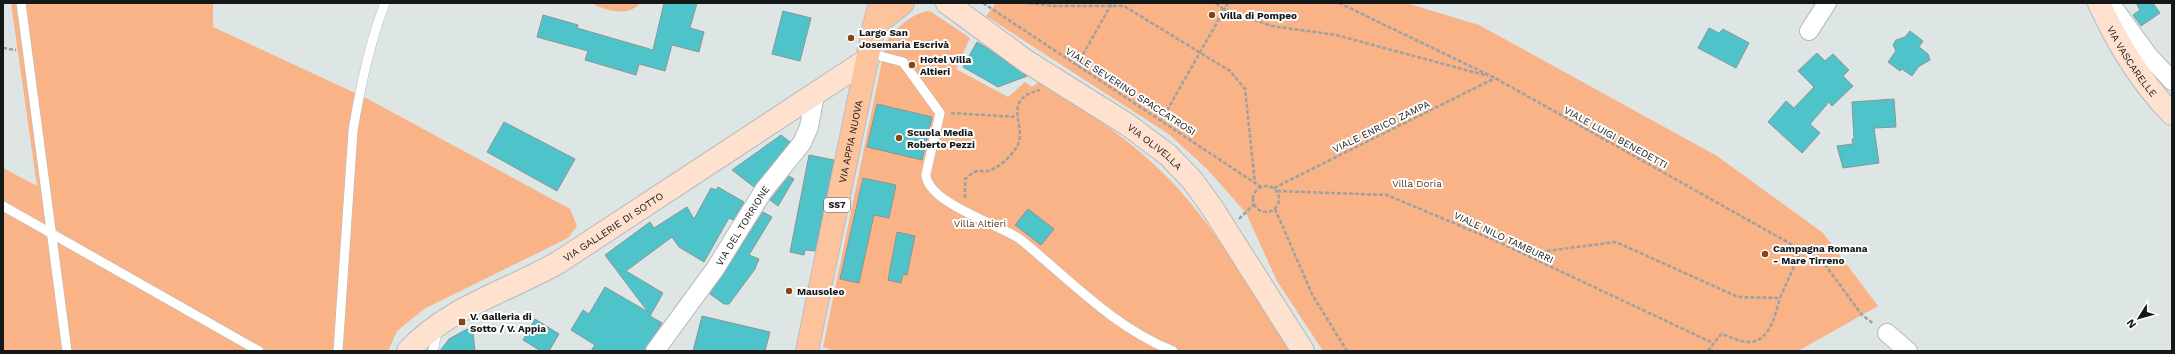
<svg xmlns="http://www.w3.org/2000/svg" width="2175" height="354" font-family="'Work Sans',sans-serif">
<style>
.green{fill:#fab386}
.building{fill:#4fc3ca;stroke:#8d9494}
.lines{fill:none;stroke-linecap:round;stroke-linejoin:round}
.lane-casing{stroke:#b4bbbc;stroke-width:10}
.street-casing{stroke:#b4bbbc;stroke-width:20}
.secondary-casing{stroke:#b4bbbc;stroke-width:24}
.primary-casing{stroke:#bdbebe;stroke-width:24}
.path{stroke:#9ca2a2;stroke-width:2.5;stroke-dasharray:4 2;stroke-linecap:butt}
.lane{stroke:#fff;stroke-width:9}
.street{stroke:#fff;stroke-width:18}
.secondary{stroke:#fee1ce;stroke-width:22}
.primary{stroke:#fdc39c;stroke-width:22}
.poi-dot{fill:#884614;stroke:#fff;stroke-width:1.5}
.labels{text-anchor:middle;stroke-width:4;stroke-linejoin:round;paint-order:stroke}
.shield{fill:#fff;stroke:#5b5d5d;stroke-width:1}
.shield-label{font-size:9px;font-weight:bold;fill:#151818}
.poi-label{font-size:10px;font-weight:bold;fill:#151818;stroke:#fff;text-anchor:start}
.street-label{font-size:10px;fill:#151818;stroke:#fff}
.park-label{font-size:10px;fill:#58341c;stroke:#fff}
</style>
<rect width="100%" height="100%" fill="#dee5e5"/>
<path class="green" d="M 11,3 L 213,3 L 213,27 L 368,99 L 570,209 L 577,226 L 568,238 L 424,309 L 397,331 L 388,351 L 3,351 L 3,168 L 37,186 Z
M 591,3 L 640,3 C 628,18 605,10 591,3 Z
M 996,3 L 1406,3 L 1479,25 L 1717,156 L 1823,233 L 1878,306 L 1798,351 L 1323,351 L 1277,281 L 1246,213 L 1208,170 L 1170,135 L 986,16 Z
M 930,11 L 970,38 L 956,69 L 1008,97 L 1025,82 L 1032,87 L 1040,81 C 1077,106 1115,129 1148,159 C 1208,211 1247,285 1290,351 L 835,351 L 823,347 L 886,42 C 897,27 912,13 930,11 Z"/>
<path class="building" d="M 664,3 L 697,3 L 690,28 L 704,32 L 699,52 L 672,45 L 665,71 L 639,64 L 636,75 L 585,60 L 588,51 L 537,37 L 543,15 L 578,25 L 577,28 L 653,50 Z
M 2136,3 L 2153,3 L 2160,13 L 2141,26 L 2133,15 L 2140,10 Z
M 783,11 L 811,18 L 800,61 L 772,54 Z
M 1709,28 L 1719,33 L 1723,29 L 1749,43 L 1736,68 L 1698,48 Z
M 1910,31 L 1923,41 L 1919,47 L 1928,54 L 1930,60 L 1918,67 L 1912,76 L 1902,69 L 1900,71 L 1888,62 L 1896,51 L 1893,45 L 1896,40 L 1905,37 Z
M 977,42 L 987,48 L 1027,76 L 998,87 L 963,67 Z
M 1817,53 L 1825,61 L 1833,54 L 1849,70 L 1843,76 L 1853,86 L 1832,106 L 1829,102 L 1810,124 L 1820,133 L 1802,153 L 1768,122 L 1786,101 L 1794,108 L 1814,87 L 1798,71 Z
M 1894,99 L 1896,127 L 1874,128 L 1879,163 L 1843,168 L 1837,146 L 1853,144 L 1852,139 L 1854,139 L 1852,102 Z
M 877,104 L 932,117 L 922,160 L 867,147 Z
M 504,122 L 575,159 L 557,191 L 487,152 Z
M 781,135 L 790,142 L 754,187 L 732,170 Z
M 809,155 L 834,160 L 815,251 L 805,250 L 804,255 L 790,252 Z
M 789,176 L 794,179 L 778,206 L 770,200 Z
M 863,178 L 896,185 L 889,218 L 874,215 L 859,283 L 840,279 Z
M 718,187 L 744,202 L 733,220 L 729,218 L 704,262 L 679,247 L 672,237 L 626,271 L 663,293 L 650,316 L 662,323 L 644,351 L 591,351 L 595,345 L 571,330 L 583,310 L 589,314 L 605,287 L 648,312 L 605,255 L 650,222 L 654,228 L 687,207 L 694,219 L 711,188 L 716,190 Z
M 1028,209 L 1054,229 L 1041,245 L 1015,225 Z
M 763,212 L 772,217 L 749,255 L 759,259 L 755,269 L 729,304 L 724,304 L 710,294 Z
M 897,232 L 915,236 L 907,275 L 903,274 L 901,283 L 888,280 Z
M 702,316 L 770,332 L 765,351 L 693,351 Z
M 535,319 L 559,334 L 549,351 L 541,351 L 523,340 Z
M 467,329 L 473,332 L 475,351 L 440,351 L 449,339 Z"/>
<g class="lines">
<g class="lane-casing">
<path id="lane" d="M 21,3 L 67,351
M 869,53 L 903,62 L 940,113 L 926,174 C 926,202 999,225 1020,239 C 1069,279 1113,327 1173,351
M 3,206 L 259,351
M 338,351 L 353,131 C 360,88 369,44 385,3
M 433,351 L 436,337 L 434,329"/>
</g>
<g class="street-casing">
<g id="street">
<path d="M 2110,3 L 2148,55 L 2172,81"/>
<path d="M 1809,31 L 1827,3"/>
<path d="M 1887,333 L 1908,351"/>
<path id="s1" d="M 655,351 L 715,269 L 764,190 L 802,143 L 809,127 L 815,95"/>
</g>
</g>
<g class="secondary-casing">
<g id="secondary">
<path id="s2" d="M 947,3 L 1026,61 L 1128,125 L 1168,155 L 1192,180 L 1211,206 L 1303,351"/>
<path id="s3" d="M 2099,3 C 2118,45 2140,81 2172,114"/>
<path id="s4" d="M 408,351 C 448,307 509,291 559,262 L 868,59"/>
</g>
</g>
<g class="primary-casing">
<g id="primary">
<path d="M 874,26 L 903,3"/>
<path id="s5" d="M 807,351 L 874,26 L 880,3"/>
</g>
</g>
<path class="path" d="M 983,3 L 1261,187
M 1029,3 L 1053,6 L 1124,6 L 1230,71 L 1245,89 L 1255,183
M 1216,3 L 1224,10 L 1272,26 L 1336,35 L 1488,76
M 1339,3 L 1495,78 L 1823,262 L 1862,315 L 1874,324
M 3,48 L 16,50
M 1077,65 L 1112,3
M 951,113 L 1017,117
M 1161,121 L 1228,3
M1253 199a13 13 0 1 1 26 0a13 13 0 1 1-26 0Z
M 1274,188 L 1495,78
M 1277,191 L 1387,195 L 1494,240 L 1713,343
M 965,198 L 965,179 C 969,176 973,172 978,171 C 982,171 987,172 990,170 C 999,168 1011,156 1016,148 C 1030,128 998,100 1040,90
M 1275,209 L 1313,296 L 1347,351
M 1239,219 L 1254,204
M 1523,254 L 1616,242 L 1738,297 L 1780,298 L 1801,250
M 1708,351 L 1721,334 C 1729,336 1742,343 1751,342 C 1771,339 1775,314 1780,298"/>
<use href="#lane" class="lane"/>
<use href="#street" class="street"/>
<use href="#secondary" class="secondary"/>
<use href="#primary" class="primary"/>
</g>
<g class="poi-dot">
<circle cx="1212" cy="15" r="4"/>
<circle cx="851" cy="38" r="4"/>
<circle cx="912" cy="65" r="4"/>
<circle cx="899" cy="138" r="4"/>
<circle cx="1765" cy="254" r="4"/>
<circle cx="789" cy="291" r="4"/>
<rect x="458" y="318" width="8" height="8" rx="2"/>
</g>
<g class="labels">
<rect class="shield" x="824" y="198" width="26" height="14" rx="3"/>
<g class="shield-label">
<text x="837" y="208">SS7</text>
</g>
<g class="poi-label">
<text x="1220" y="19">Villa di Pompeo</text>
<text x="859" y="36">Largo San<tspan x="859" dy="12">Josemaria Escrivà</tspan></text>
<text x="920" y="63">Hotel Villa<tspan x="920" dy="12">Altieri</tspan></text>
<text x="907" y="136">Scuola Media<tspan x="907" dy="12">Roberto Pezzi</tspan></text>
<text x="1773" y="252">Campagna Romana<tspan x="1773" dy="12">- Mare Tirreno</tspan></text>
<text x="797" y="295">Mausoleo</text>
<text x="470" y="320">V. Galleria di<tspan x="470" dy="12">Sotto / V. Appia</tspan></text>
</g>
<g class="street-label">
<text dy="4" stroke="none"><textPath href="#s3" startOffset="67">VIA VASCARELLE</textPath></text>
<text transform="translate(1131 91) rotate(33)" y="4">VIALE SEVERINO SPACCATROSI</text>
<text transform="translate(1381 126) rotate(-26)" y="4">VIALE ENRICO ZAMPA</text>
<text transform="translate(1616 137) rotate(29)" y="4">VIALE LUIGI BENEDETTI</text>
<text dy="4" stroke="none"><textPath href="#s5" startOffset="214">VIA APPIA NUOVA</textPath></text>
<text dy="4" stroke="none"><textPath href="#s2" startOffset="253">VIA OLIVELLA</textPath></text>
<text dy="4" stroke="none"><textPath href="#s4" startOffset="241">VIA GALLERIE DI SOTTO</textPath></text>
<text dy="4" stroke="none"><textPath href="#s1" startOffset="153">VIA DEL TORRIONE</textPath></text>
<text transform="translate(1504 237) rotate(25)" y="4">VIALE NILO TAMBURRI</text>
</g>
<g class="park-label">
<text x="1417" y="187">Villa Doria</text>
<text x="980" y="227">Villa Altieri</text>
</g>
</g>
<rect width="2175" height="354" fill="none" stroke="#151818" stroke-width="8"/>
<g transform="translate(2139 318) rotate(233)" stroke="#ffffff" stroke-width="3" paint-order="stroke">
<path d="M0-3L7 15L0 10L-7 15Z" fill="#151818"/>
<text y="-6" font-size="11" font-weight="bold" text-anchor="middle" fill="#151818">N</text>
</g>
</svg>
